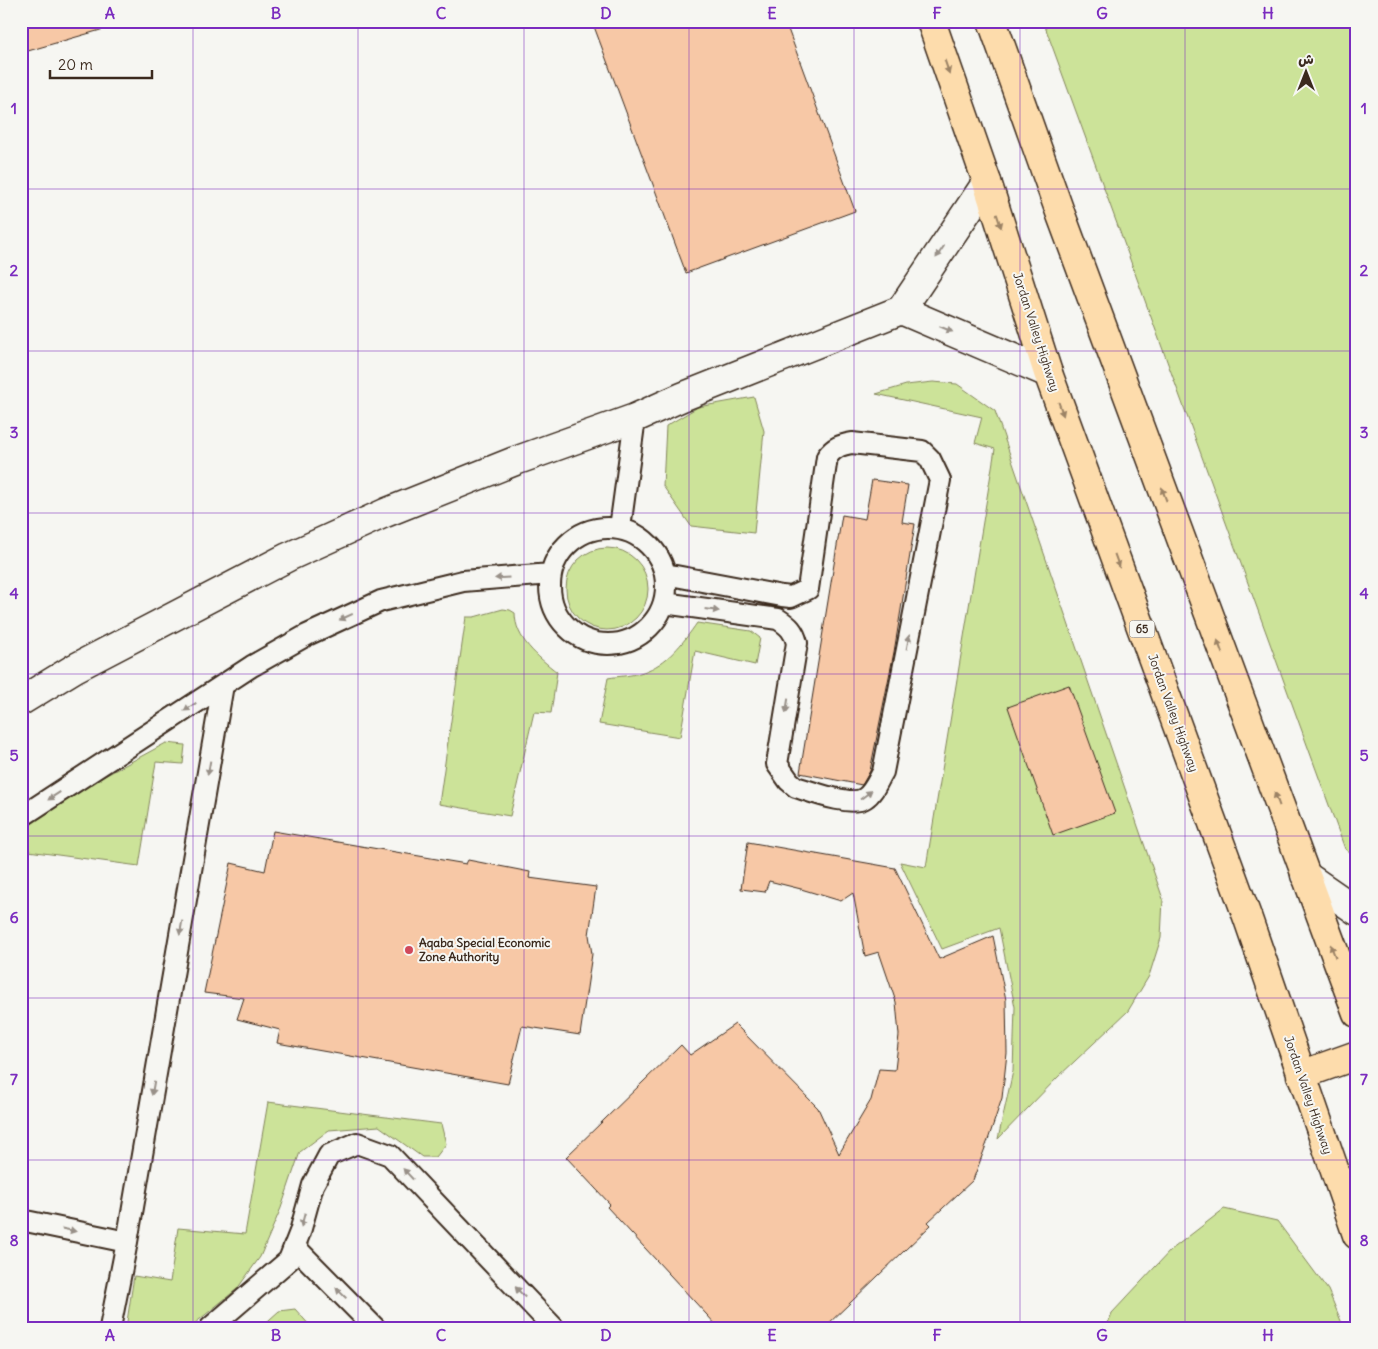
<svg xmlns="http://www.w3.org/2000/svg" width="1378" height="1349" font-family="Delius,'Playpen Sans Arabic',sans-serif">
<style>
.green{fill:#cce399;stroke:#84865c}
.building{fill:#f7c8a6;stroke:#3b2a1e}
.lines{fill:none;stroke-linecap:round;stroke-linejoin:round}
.service-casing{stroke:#3b2a1e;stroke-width:24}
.tertiary-casing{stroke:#3b2a1e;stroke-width:31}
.secondary-casing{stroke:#3b2a1e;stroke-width:31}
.trunk-casing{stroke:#3b2a1e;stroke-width:31}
.service{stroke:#f6f6f2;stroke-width:20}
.tertiary{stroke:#f6f6f2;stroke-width:28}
.secondary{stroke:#f6f6f2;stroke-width:28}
.trunk{stroke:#fddcac;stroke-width:28}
.oneway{fill:#9c8365}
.oneway2{fill:#989088}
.grid{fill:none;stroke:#7b2cbf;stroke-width:1;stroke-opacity:0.55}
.poi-dot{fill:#d1495b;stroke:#f6f6f2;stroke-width:2}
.labels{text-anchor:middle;stroke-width:4;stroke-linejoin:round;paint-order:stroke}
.shield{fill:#f6f6f2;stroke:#73675e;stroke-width:1}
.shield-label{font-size:11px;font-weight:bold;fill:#3b2a1e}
.street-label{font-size:12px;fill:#3b2a1e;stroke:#f6f6f2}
.poi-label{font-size:12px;font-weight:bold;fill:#3b2a1e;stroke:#f6f6f2;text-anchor:start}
.neatline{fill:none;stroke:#7b2cbf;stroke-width:2}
.grid-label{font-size:16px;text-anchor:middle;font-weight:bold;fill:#7b2cbf}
</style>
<rect width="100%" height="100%" fill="#f6f6f2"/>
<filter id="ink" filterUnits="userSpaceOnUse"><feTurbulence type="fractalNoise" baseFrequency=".02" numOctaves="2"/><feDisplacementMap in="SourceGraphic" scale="10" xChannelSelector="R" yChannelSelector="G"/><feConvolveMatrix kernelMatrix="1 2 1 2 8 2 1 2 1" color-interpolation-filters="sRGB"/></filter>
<g filter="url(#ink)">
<path class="green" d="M 1043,21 L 1357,21 L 1357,859 L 1345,849 Z
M 933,382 L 957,384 L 995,411 L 1163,899 L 1161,938 L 1149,976 L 1128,1011 L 1058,1077 L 998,1139 L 1013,1071 L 1015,1007 L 999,928 L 942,949 L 900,862 L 926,867 L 995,449 L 975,443 L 982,417 L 876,394 L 906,385 Z
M 754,397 L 764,431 L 754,533 L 691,526 L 663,486 L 666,426 L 698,407 Z
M566 589a41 41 0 1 1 82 0a41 41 0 1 1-82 0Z
M 503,609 L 510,610 L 515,613 C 515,639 538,657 557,672 L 551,713 L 534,712 L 510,816 L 439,804 L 466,617 L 474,617 Z
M 697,623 L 751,631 L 760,638 L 755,665 L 695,651 L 680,737 L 599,724 L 608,678 C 619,676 632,676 643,672 C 667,664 683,643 697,623 Z
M 166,743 L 185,745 L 183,764 L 156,762 L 139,866 L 21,850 L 21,821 Z
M 268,1102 L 441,1124 L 446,1144 L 436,1157 L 422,1157 L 379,1126 L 329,1130 L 300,1152 L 281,1208 L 260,1257 L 237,1289 L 189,1328 L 126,1328 L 134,1276 L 170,1282 L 178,1228 L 245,1234 Z
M 1224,1209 L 1277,1221 L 1328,1290 L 1344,1328 L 1106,1328 L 1112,1313 L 1171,1250 Z
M 295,1309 L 312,1328 L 260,1328 L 279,1311 Z"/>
<path class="building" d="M 21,21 L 103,21 L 104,29 L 21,53 Z
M 592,21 L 785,21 L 855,211 L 686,273 Z
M 872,480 L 908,485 L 902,522 L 915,524 L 894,652 L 870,771 L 862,785 L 800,773 L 842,515 L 865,519 Z
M 1069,685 L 1115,813 L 1053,835 L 1008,707 Z
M 273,831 L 466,864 L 468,860 L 530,872 L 529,878 L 596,887 L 589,935 L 592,954 L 580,1035 L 522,1026 L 508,1084 L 277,1043 L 280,1030 L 237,1019 L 244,998 L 204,993 L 231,863 L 265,871 Z
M 748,842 L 895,868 L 939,959 L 993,936 L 1006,1000 L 1007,1053 L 1002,1098 L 988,1140 L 973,1180 L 928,1222 L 931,1225 L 824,1328 L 719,1328 L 607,1207 L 610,1204 L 566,1157 L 681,1045 L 690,1055 L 735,1024 L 818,1108 L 839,1154 L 871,1100 L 879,1069 L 895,1070 L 899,1035 L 896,1002 L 879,952 L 865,956 L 853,893 L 841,901 L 801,889 L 769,881 L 765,892 L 741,889 Z"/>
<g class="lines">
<g class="service-casing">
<path id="service" d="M550 586a58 58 0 1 1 116 0a58 58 0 1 1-116 0Z
M 620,528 L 635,418
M 664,603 L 778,619 C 789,626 794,631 797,643 L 777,764 L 789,781 L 796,787 C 812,792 852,807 865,798 C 874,792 878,780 883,772 L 940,480 L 930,459 L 922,451 L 852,443 C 841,445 834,447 827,457 L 808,589 L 791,597 L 782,596 L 665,574
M 21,817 L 252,666 L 307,635 L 381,601 L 463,581 L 551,574
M 21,1220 L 127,1242 L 110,1328
M 127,1242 L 223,685
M 294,1246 L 375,1328
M 210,1328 L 289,1260 L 300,1232 L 313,1185 L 329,1155 L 357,1143 L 390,1155 L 554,1328"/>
</g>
<g class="tertiary-casing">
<path id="tertiary" d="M 1305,875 L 1357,911"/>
</g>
<g class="secondary-casing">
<path id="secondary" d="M 901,310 L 1048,373
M 21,701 L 75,668 L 288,557 L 385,513 L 515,461 L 635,418 L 682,397 L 901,310 L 987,182"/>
</g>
<g class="trunk-casing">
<path id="trunk" d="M 931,21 L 987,182 L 1048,373 L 1248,919 L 1357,1235
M 992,21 L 1061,215 L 1357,1013
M 1301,1075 L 1357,1055"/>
</g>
<use href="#service" class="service"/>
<use href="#tertiary" class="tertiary"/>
<use href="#secondary" class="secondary"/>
<use href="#trunk" class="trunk"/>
</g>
<defs><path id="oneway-solid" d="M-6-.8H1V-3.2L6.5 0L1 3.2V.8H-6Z" transform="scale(1.25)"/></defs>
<g class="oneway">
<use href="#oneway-solid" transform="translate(947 67) rotate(71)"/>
<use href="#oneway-solid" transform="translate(999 221) rotate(72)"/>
<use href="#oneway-solid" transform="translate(1061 409) rotate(70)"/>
<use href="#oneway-solid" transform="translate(1164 494) rotate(-110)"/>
<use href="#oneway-solid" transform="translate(1117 561) rotate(70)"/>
<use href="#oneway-solid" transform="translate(1220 647) rotate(-110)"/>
<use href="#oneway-solid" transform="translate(1277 799) rotate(-110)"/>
<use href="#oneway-solid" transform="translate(1333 951) rotate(-111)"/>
</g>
<g class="oneway2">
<use href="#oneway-solid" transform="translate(940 252) rotate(124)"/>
<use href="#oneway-solid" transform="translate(946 329) rotate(23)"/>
<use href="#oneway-solid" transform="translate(502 578) rotate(176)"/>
<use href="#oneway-solid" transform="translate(712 610) rotate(8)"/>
<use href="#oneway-solid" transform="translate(346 617) rotate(155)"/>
<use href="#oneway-solid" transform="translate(908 642) rotate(-79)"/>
<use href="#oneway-solid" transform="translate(787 706) rotate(99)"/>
<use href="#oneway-solid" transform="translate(190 707) rotate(147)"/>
<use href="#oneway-solid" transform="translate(209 768) rotate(100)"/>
<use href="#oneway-solid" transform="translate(866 795) rotate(-37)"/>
<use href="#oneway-solid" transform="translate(54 796) rotate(147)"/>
<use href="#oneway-solid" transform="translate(181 928) rotate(100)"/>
<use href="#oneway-solid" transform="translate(153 1088) rotate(100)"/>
<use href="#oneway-solid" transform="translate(408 1174) rotate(-133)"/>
<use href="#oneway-solid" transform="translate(303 1220) rotate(105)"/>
<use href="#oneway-solid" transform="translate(69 1230) rotate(12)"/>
<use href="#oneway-solid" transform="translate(520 1292) rotate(-133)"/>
<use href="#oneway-solid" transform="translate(341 1293) rotate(-135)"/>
</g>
</g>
<path class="grid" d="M 193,21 L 193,1328M 358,21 L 358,1328M 524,21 L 524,1328M 689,21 L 689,1328M 854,21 L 854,1328M 1020,21 L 1020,1328M 1185,21 L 1185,1328M 21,189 L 1357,189M 21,351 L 1357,351M 21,513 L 1357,513M 21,674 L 1357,674M 21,836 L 1357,836M 21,998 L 1357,998M 21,1160 L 1357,1160"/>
<circle class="poi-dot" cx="409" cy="950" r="5"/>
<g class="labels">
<rect class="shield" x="1129.5" y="620.5" width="25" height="17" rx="4"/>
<g class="shield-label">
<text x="1142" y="633">65</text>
</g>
<g class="street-label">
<text transform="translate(1036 332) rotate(72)" y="4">Jordan Valley Highway</text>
<text transform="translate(1173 713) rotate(70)" y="4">Jordan Valley Highway</text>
<text transform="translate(1308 1095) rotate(71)" y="4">Jordan Valley Highway</text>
</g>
<g class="poi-label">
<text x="419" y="947">Aqaba Special Economic<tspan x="419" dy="14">Zone Authority</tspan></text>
</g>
</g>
<rect width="1378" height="1349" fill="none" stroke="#f6f6f2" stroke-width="55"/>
<g transform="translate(1306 72)" stroke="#f6f6f2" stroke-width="4" paint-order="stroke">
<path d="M0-4L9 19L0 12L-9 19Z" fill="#3b2a1e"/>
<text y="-8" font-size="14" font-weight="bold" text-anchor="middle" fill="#3b2a1e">ش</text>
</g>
<path d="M50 70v8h102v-8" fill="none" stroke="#3b2a1e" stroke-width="2.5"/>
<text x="58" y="70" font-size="15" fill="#3b2a1e" stroke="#f6f6f2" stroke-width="4" paint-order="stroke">20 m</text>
<rect x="28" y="28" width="1322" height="1294" class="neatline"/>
<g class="grid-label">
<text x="110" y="19">A</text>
<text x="276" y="19">B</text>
<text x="441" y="19">C</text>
<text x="606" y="19">D</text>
<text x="772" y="19">E</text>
<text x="937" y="19">F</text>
<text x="1102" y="19">G</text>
<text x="1268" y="19">H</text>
<text x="14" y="114">1</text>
<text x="1364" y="114">1</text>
<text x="14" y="276">2</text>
<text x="1364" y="276">2</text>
<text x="14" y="438">3</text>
<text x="1364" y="438">3</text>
<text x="14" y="599">4</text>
<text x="1364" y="599">4</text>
<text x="14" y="761">5</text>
<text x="1364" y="761">5</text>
<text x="14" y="923">6</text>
<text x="1364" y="923">6</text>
<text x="14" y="1085">7</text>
<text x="1364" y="1085">7</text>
<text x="14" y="1246">8</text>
<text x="1364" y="1246">8</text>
<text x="110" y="1341">A</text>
<text x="276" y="1341">B</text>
<text x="441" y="1341">C</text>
<text x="606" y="1341">D</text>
<text x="772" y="1341">E</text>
<text x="937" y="1341">F</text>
<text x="1102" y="1341">G</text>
<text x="1268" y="1341">H</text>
</g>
</svg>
